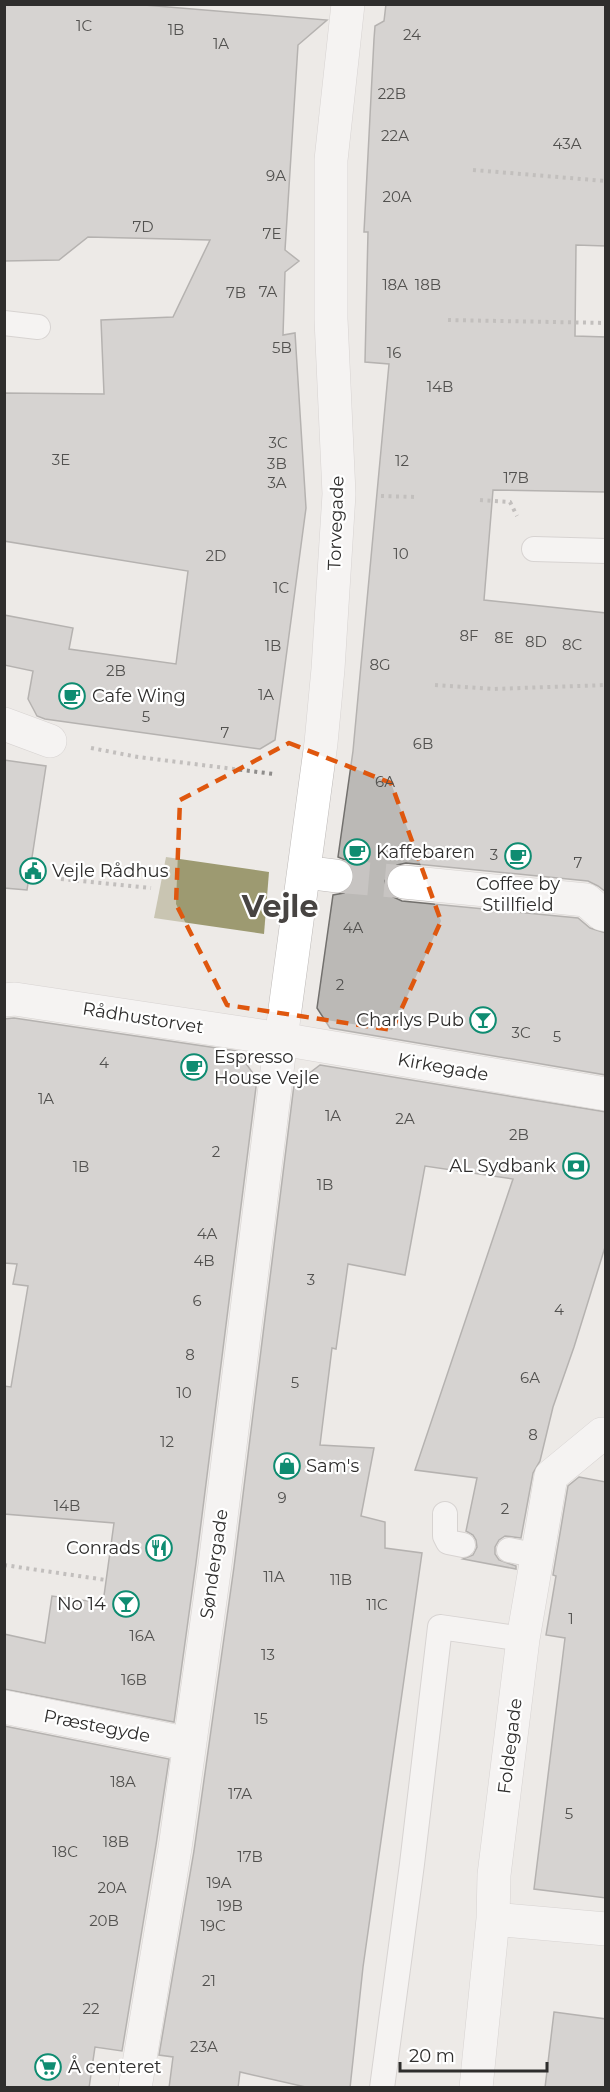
<svg xmlns="http://www.w3.org/2000/svg" width="610" height="2092" font-family="Montserrat,sans-serif">
<style>
.water{fill:#9d9a71}
.building{fill:#bbb9b6;stroke:#72706d;stroke-width:1.5}
.lines{fill:none;stroke-linecap:round;stroke-linejoin:round}
.street-tunnel{stroke:#c7c4c2;stroke-width:33;stroke-dasharray:33 16;stroke-linecap:butt}
.lane-casing{stroke:#bdb9b7;stroke-width:26}
.street-casing{stroke:#bdb9b7;stroke-width:34}
.path{stroke:#8f8d8b;stroke-width:4;stroke-dasharray:3 4.5;stroke-linecap:butt}
.lane{stroke:#fff;stroke-width:24}
.street{stroke:#fff;stroke-width:33}
.marked{fill:none;stroke:#df570e;stroke-width:4.5;stroke-dasharray:12 8;stroke-linejoin:round}
.labels{text-anchor:middle;stroke-width:4.5;stroke-linejoin:round;paint-order:stroke}
.number-label{font-size:15px;fill:#52514f}
.street-label{font-size:18px;fill:#2f2e2d;stroke:#fff}
.poi-label{font-size:18px;fill:#2f2e2d;stroke:#fff;text-anchor:start}
.town-label{font-size:30px;font-weight:bold;fill:#474442;stroke:#fff}
</style>
<rect width="100%" height="100%" fill="#edeae7"/>
<path class="water" d="M 166,857 L 269,872 L 264,934 L 154,918 Z"/>
<path class="building" d="M 4,4 L 132,4 L 327,20 L 298,45 L 285,250 L 299,261 L 285,272 L 283,335 L 295,333 L 306,508 L 275,740 L 260,749 L 45,719 L 37,716 L 28,699 L 33,671 L 4,665 L 4,615 L 73,628 L 69,649 L 176,664 L 188,571 L 4,541 L 4,393 L 104,394 L 101,320 L 173,317 L 210,240 L 88,237 L 59,260 L 4,261 Z
M 386,4 L 606,4 L 606,246 L 576,245 L 575,336 L 606,337 L 606,492 L 493,490 L 484,600 L 606,613 L 606,892 L 598,886 L 588,881 L 406,863 L 397,865 L 389,871 L 385,881 L 387,890 L 393,897 L 402,901 L 578,918 L 590,928 L 606,933 L 606,1075 L 330,1028 L 317,1008 L 333,895 L 344,893 L 351,887 L 355,878 L 353,868 L 348,861 L 338,857 L 353,751 L 389,364 L 365,362 L 368,232 L 364,232 L 374,39 L 375,26 L 384,21 Z
M 4,760 L 46,766 L 27,890 L 4,888 Z
M 14,1018 L 237,1051 L 257,1079 L 196,1563 L 174,1722 L 4,1689 L 4,1634 L 45,1643 L 52,1596 L 103,1603 L 114,1523 L 4,1514 L 4,1386 L 11,1387 L 28,1286 L 13,1284 L 17,1264 L 4,1263 L 4,1019 Z
M 320,1065 L 606,1112 L 606,1244 L 574,1347 L 553,1407 L 540,1461 L 533,1473 L 521,1538 L 505,1536 L 499,1540 L 495,1547 L 495,1554 L 499,1560 L 516,1566 L 516,1569 L 463,1559 L 473,1555 L 477,1547 L 476,1540 L 473,1535 L 466,1531 L 477,1478 L 415,1470 L 513,1179 L 425,1166 L 405,1275 L 348,1264 L 336,1349 L 332,1348 L 320,1445 L 374,1448 L 361,1516 L 385,1522 L 385,1548 L 422,1553 L 363,1967 L 350,2088 L 310,2088 L 240,2072 L 238,2088 L 169,2088 L 173,2057 L 159,2055 L 194,1851 L 234,1567 L 294,1085 Z
M 579,1477 L 606,1482 L 606,1898 L 534,1889 L 565,1638 L 546,1635 L 556,1576 L 553,1575 L 568,1486 Z
M 4,1726 L 169,1759 L 156,1845 L 122,2051 L 95,2047 L 89,2088 L 4,2088 Z
M 554,2012 L 606,2019 L 606,2088 L 545,2088 Z"/>
<g class="lines">
<path class="street-tunnel" d="M 336,876 L 404,882"/>
<g class="lane-casing">
<path id="lane" d="M 4,323 L 38,327
M 534,549 L 606,551
M 445,1514 L 445,1536 L 448,1542 L 463,1545
M 509,1550 L 538,1556
M 382,2088 L 412,1864 L 440,1627 L 523,1639"/>
</g>
<g class="street-casing">
<path id="street" d="M 4,724 L 50,741
M 304,872 L 336,876
M 404,882 L 586,900 L 602,914 L 606,915
M 4,1000 L 15,999 L 281,1039 L 606,1094
M 4,1707 L 189,1744
M 493,1919 L 606,1929
M 135,2088 L 175,1848 L 215,1565 L 281,1039 L 321,743 L 328,669 L 339,494 L 331,319 L 331,160 L 348,4
M 476,2088 L 493,1919 L 494,1875 L 523,1639 L 551,1476 L 602,1434 L 606,1434"/>
</g>
<path class="path" d="M 473,170 L 606,181
M 448,320 L 606,323
M 381,496 L 417,497
M 480,500 L 510,502 L 517,516
M 435,685 L 493,689 L 606,685
M 91,748 L 138,757 L 274,774
M 61,879 L 151,888
M 4,1565 L 106,1580"/>
<use href="#lane" class="lane"/>
<use href="#street" class="street"/>
</g>
<path d="M0 0H610V2092H0ZM 289,743 L 391,783 L 441,921 L 392,1030 L 227,1005 L 176,904 L 180,800 Z" fill="#edeae7" fill-opacity=".55" fill-rule="evenodd"/>
<path class="marked" d="M 289,743 L 391,783 L 441,921 L 392,1030 L 227,1005 L 176,904 L 180,800 Z"/>
<defs>
<g id="cafe-ring" transform="scale(1.35)"><circle r="9.5" fill="#fff" stroke="#0f8c71" stroke-width="1.5"/><path d="M-5.5-4.5H6V0H3Q3 3.5 0 3.5H-2.5Q-5.5 3.5-5.5 0ZM3-3.2v2h1.7v-2ZM-6 4.5H4V6H-6Z" fill="#0f8c71"/></g>
<g id="civic-ring" transform="scale(1.35)"><circle r="9.5" fill="#fff" stroke="#0f8c71" stroke-width="1.5"/><path d="M-.6-6.5H3V-4.5H.6V-3L4-1V1h2V6H-6V1h2V-1L-.6-3ZM-1.2 2.5V6h2.4V2.5Z" fill="#0f8c71"/></g>
<g id="bar-ring" transform="scale(1.35)"><circle r="9.5" fill="#fff" stroke="#0f8c71" stroke-width="1.5"/><path d="M-6-5H6L.8 .8V4.5H3.5V6h-7V4.5H-.8V.8Z" fill="#0f8c71"/></g>
<g id="bank-ring" transform="scale(1.35)"><circle r="9.5" fill="#fff" stroke="#0f8c71" stroke-width="1.5"/><path d="M-6-4H6V4H-6ZM0-2.3a2.3 2.3 0 1 0 0 4.6a2.3 2.3 0 1 0 0-4.6Z" fill="#0f8c71"/></g>
<g id="shop-ring" transform="scale(1.35)"><circle r="9.5" fill="#fff" stroke="#0f8c71" stroke-width="1.5"/><path d="M-5-2.5h2.3a2.7 3.5 0 0 1 5.4 0H5L5.5 6h-11ZM-1.5-2.5h3a1.5 2.3 0 0 0-3 0Z" fill="#0f8c71"/></g>
<g id="restaurant-ring" transform="scale(1.35)"><circle r="9.5" fill="#fff" stroke="#0f8c71" stroke-width="1.5"/><path d="M-5-6h1v4h1v-4h1v4h1v-4h1v5L-1.5 .5V6h-2V.5L-5-1ZM5-6V6H3V1.5H1.5Q1.5-4 5-6Z" fill="#0f8c71"/></g>
<g id="supermarket-ring" transform="scale(1.35)"><circle r="9.5" fill="#fff" stroke="#0f8c71" stroke-width="1.5"/><path d="M-6-5.5h2.5l.6 2H6L4.5 2H-2.5L-4.4-4H-6ZM-1.5 3.2a1.3 1.3 0 1 0 .1 0ZM3 3.2a1.3 1.3 0 1 0 .1 0Z" fill="#0f8c71"/></g>
</defs>
<g fill-rule="evenodd">
<use href="#cafe-ring" x="72" y="696"/>
<use href="#cafe-ring" x="357" y="852"/>
<use href="#cafe-ring" x="518" y="856"/>
<use href="#civic-ring" x="33" y="871"/>
<use href="#bar-ring" x="483" y="1020"/>
<use href="#cafe-ring" x="194" y="1067"/>
<use href="#bank-ring" x="576" y="1166"/>
<use href="#shop-ring" x="287" y="1466"/>
<use href="#restaurant-ring" x="159" y="1548"/>
<use href="#bar-ring" x="126" y="1604"/>
<use href="#supermarket-ring" x="48" y="2067"/>
</g>
<g class="labels">
<g class="number-label">
<text x="84" y="31">1C</text>
<text x="176" y="35">1B</text>
<text x="412" y="40">24</text>
<text x="221" y="49">1A</text>
<text x="392" y="99">22B</text>
<text x="395" y="141">22A</text>
<text x="567" y="149">43A</text>
<text x="276" y="181">9A</text>
<text x="397" y="202">20A</text>
<text x="143" y="232">7D</text>
<text x="272" y="239">7E</text>
<text x="395" y="290">18A</text>
<text x="428" y="290">18B</text>
<text x="268" y="297">7A</text>
<text x="236" y="298">7B</text>
<text x="282" y="353">5B</text>
<text x="394" y="358">16</text>
<text x="440" y="392">14B</text>
<text x="278" y="448">3C</text>
<text x="61" y="465">3E</text>
<text x="402" y="466">12</text>
<text x="277" y="469">3B</text>
<text x="516" y="483">17B</text>
<text x="277" y="488">3A</text>
<text x="401" y="559">10</text>
<text x="216" y="561">2D</text>
<text x="281" y="593">1C</text>
<text x="469" y="641">8F</text>
<text x="504" y="643">8E</text>
<text x="536" y="647">8D</text>
<text x="572" y="650">8C</text>
<text x="273" y="651">1B</text>
<text x="380" y="670">8G</text>
<text x="116" y="676">2B</text>
<text x="266" y="700">1A</text>
<text x="146" y="722">5</text>
<text x="225" y="738">7</text>
<text x="423" y="749">6B</text>
<text x="385" y="787">6A</text>
<text x="494" y="860">3</text>
<text x="578" y="868">7</text>
<text x="353" y="933">4A</text>
<text x="340" y="990">2</text>
<text x="521" y="1038">3C</text>
<text x="557" y="1042">5</text>
<text x="104" y="1068">4</text>
<text x="46" y="1104">1A</text>
<text x="333" y="1121">1A</text>
<text x="405" y="1124">2A</text>
<text x="519" y="1140">2B</text>
<text x="216" y="1157">2</text>
<text x="81" y="1172">1B</text>
<text x="325" y="1190">1B</text>
<text x="207" y="1239">4A</text>
<text x="204" y="1266">4B</text>
<text x="311" y="1285">3</text>
<text x="197" y="1306">6</text>
<text x="559" y="1315">4</text>
<text x="190" y="1360">8</text>
<text x="530" y="1383">6A</text>
<text x="295" y="1388">5</text>
<text x="184" y="1398">10</text>
<text x="533" y="1440">8</text>
<text x="167" y="1447">12</text>
<text x="282" y="1503">9</text>
<text x="67" y="1511">14B</text>
<text x="505" y="1514">2</text>
<text x="274" y="1582">11A</text>
<text x="341" y="1585">11B</text>
<text x="377" y="1610">11C</text>
<text x="571" y="1624">1</text>
<text x="142" y="1641">16A</text>
<text x="268" y="1660">13</text>
<text x="134" y="1685">16B</text>
<text x="261" y="1724">15</text>
<text x="123" y="1787">18A</text>
<text x="240" y="1799">17A</text>
<text x="569" y="1819">5</text>
<text x="116" y="1847">18B</text>
<text x="65" y="1857">18C</text>
<text x="250" y="1862">17B</text>
<text x="219" y="1888">19A</text>
<text x="112" y="1893">20A</text>
<text x="230" y="1911">19B</text>
<text x="104" y="1926">20B</text>
<text x="213" y="1931">19C</text>
<text x="209" y="1986">21</text>
<text x="91" y="2014">22</text>
<text x="204" y="2052">23A</text>
</g>
<g class="street-label">
<text transform="translate(336 523) rotate(-88)" y="6">Torvegade</text>
<text transform="translate(143 1018) rotate(9)" y="6">Rådhustorvet</text>
<text transform="translate(443 1067) rotate(10)" y="6">Kirkegade</text>
<text transform="translate(214 1564) rotate(-82)" y="6">Søndergade</text>
<text transform="translate(97 1726) rotate(11)" y="6">Præstegyde</text>
<text transform="translate(510 1746) rotate(-83)" y="6">Foldegade</text>
</g>
<g class="poi-label">
<text x="92" y="702">Cafe Wing</text>
<text x="376" y="858">Kaffebaren</text>
<text x="52" y="877">Vejle Rådhus</text>
<text x="518" y="890" text-anchor="middle">Coffee by<tspan x="518" dy="21">Stillfield</tspan></text>
<text x="464" y="1026" text-anchor="end">Charlys Pub</text>
<text x="214" y="1063">Espresso<tspan x="214" dy="21">House Vejle</tspan></text>
<text x="556" y="1172" text-anchor="end">AL Sydbank</text>
<text x="306" y="1472">Sam's</text>
<text x="140" y="1554" text-anchor="end">Conrads</text>
<text x="106" y="1610" text-anchor="end">No 14</text>
<text x="68" y="2073">Å centeret</text>
</g>
<g class="town-label">
<text x="280" y="917">Vejle</text>
</g>
</g>
<rect width="610" height="2092" fill="none" stroke="#2f2e2d" stroke-width="12"/>
<path d="M400 2062v9h147v-9" fill="none" stroke="#2f2e2d" stroke-width="3"/>
<text x="409" y="2062" font-size="18" fill="#2f2e2d" stroke="#ffffff" stroke-width="4.5" paint-order="stroke">20 m</text>
</svg>
